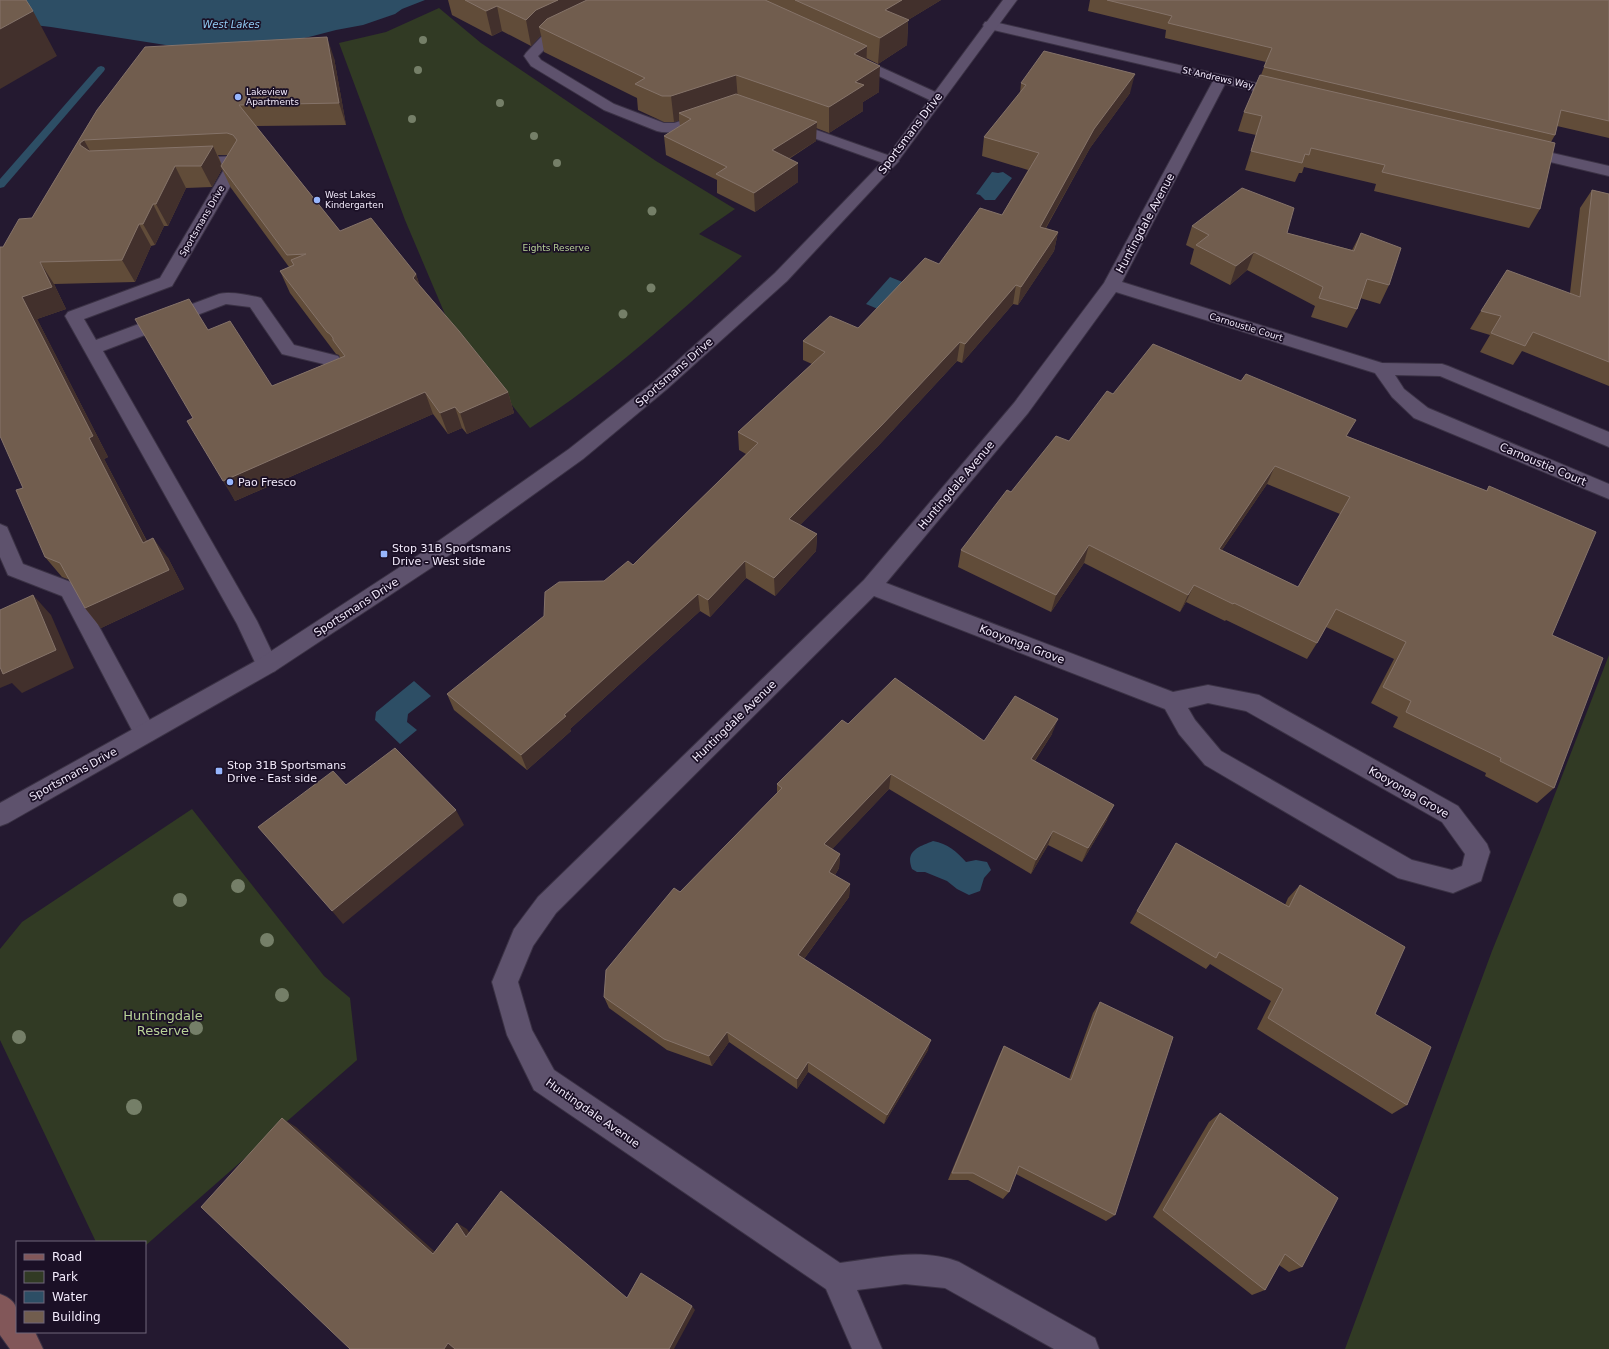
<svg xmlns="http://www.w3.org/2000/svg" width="1609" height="1349" font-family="'DejaVu Sans',sans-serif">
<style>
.green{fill:#313a24}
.water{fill:#2d4e65}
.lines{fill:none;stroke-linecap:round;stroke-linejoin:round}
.stream{fill:#2d4e65;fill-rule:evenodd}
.minor-casing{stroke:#3b3245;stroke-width:2}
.tertiary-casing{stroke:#3b3245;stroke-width:2}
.secondary-casing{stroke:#3b3245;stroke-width:2}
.minor{fill:#5e526d;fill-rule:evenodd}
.tertiary{fill:#5e526d;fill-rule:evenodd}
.secondary{fill:#825759;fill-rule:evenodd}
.tree{fill:#757f68}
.wall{fill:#614c39;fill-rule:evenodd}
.shaded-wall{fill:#42302c}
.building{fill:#715d4e;stroke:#857369;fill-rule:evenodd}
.poi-dot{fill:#97b6fd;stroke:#1b1026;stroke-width:1.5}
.labels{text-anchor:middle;stroke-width:3.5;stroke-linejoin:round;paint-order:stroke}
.far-street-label{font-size:9px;fill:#f2eafb;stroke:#1b1026}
.far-poi-label{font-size:9px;fill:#f2eafb;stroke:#1b1026;text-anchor:start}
.far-park-label{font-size:9px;fill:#b8d296;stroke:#1b1026}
.far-water-label{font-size:10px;font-style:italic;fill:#92cdf6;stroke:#1b1026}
.street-label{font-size:11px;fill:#f2eafb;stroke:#1b1026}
.poi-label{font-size:11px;fill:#f2eafb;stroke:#1b1026;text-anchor:start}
.near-park-label{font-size:13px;fill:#b8d296;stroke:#1b1026}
</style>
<rect width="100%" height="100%" fill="#241930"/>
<path class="green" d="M 439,8 L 481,43 L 656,161 L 735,209 L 699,234 L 742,256 C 675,317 606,379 530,428 L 450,326 L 405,220 L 339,43 L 386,32 Z
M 1609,655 L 1609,1349 L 1345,1349 L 1492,951 L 1541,830 Z
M 192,809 L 324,976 L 350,998 L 357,1060 L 145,1246 L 145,1242 L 96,1242 L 0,1040 L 0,949 L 22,922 Z"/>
<path class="water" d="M 0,0 L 425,0 L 402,9 L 395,14 L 363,25 L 336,30 L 309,37 L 271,45 L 172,46 L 51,27 L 0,21 Z
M 992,172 L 998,173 L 1003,172 L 1012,178 L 995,200 L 985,200 L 980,195 L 976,194 Z
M 890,277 L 910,285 L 885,312 L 866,304 Z
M 414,681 L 431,696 L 408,714 L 407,722 L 417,730 L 400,744 L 375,720 L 376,712 Z
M 933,841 C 948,844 956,851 966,862 L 976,860 L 987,862 L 991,870 L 984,878 L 980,891 L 969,895 L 957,889 L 947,881 L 925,872 L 917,872 L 912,869 C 905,851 918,847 933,841 Z"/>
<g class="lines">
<path class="stream" d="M 101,66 L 104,67 L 105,69 L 104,71 L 4,187 L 0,188 L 0,179 L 98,67 Z"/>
<g class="minor-casing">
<path id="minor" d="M 990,21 L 1290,91 L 1292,94 L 1290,97 L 1285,98 L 1225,84 L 1122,282 L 1382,363 L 1442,364 L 1448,366 L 1609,432 L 1609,447 L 1440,376 L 1395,375 L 1404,389 L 1428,408 L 1609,484 L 1609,499 L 1414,418 L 1392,397 L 1375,373 L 1116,292 L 1028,413 L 886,583 L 1173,692 L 1208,685 L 1259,695 L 1458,806 L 1487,844 L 1490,852 L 1481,881 L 1453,893 L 1398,878 L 1205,765 L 1179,734 L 1165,709 L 874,596 L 556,913 L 533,946 L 518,982 L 532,1030 L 554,1070 L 840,1263 C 878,1258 922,1247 959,1262 L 1095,1338 L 1099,1349 L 1054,1349 L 945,1288 L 905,1284 L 857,1290 L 882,1349 L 852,1349 L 826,1289 L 534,1090 L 507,1035 L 492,982 L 514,929 L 538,897 L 864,580 L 1014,403 L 1104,283 L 1213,81 L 985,28 L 983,25 L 985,22 ZM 1208,703 L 1246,711 L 1442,822 L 1465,854 L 1462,866 L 1452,870 L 1412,860 L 1221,751 L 1195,720 L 1188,708 Z
M 568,26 L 573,27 L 575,30 L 573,33 L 551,43 L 538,56 L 541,60 L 614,104 L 664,123 L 674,123 L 708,112 L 713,113 L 715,116 L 713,119 C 696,125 675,136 657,131 L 604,110 L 531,66 L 524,56 L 526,53 L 541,37 Z
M 854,55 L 942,95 L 944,98 L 942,101 L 937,102 L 932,101 L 849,62 L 847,59 L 849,56 Z
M 788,120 L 896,158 L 899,161 L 896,164 L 891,166 L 886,164 L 783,127 L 781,124 L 783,121 Z
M 1522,146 L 1609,166 L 1609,176 L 1517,154 L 1514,151 L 1517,148 Z
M 237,156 L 242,158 L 245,161 L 172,286 L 84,319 L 96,340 L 219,294 C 231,291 249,295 261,298 L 294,345 L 338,356 L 341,360 L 338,364 L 332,366 L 282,354 L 250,307 L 226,304 L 103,351 L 257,621 L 278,665 L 275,671 L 267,674 L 259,671 L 237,624 L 65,316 L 68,312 L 160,278 L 226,166 L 190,168 L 185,166 L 182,163 L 185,160 L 190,158 Z
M 0,524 L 7,527 L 23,564 L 76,584 L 153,726 L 156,733 L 153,740 L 145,743 L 137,740 L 62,596 L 8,575 L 0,557 Z"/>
</g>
<g class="tertiary-casing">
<path id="tertiary" d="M 1003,0 L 1017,0 L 896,164 L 787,281 L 667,389 L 583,459 L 434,566 L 275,671 L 8,823 L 0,826 L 0,803 L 259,659 L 420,554 L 569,449 L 655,381 L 775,273 L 886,158 Z"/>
</g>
<g class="secondary-casing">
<path id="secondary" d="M 0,1294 C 21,1302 17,1312 17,1332 L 35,1332 L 43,1349 L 10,1349 L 0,1335 Z"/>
</g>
<use href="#minor" class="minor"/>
<use href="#tertiary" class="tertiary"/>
<use href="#secondary" class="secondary"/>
</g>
<g class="tree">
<circle cx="423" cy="40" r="4"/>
<circle cx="418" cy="70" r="4"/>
<circle cx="500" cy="103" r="4"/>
<circle cx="412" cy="119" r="4"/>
<circle cx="534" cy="136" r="4"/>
<circle cx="557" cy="163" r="4"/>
<circle cx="652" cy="211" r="4.5"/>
<circle cx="651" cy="288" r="4.5"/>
<circle cx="623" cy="314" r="4.5"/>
<circle cx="238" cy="886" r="7"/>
<circle cx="180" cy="900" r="7"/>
<circle cx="267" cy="940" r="7"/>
<circle cx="282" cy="995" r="7"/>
<circle cx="196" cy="1028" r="7"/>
<circle cx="19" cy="1037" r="7"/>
<circle cx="134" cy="1107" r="8"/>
</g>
<path class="wall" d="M 448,0 L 941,0 L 908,20 L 907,45 L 878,64 L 866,58 L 866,60 L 879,92 L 863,102 L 863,111 L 829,133 L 816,128 L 816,141 L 789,159 L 798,182 L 755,212 L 717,193 L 717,180 L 666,155 L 664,136 L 680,126 L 679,120 L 674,122 L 664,122 L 638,110 L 637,98 L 544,52 L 541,35 L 531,46 L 502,31 L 492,36 L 452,15 Z
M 1090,0 L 1609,0 L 1609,138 L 1557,126 L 1555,135 L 1551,142 L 1540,209 L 1529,228 L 1374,191 L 1376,184 L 1304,167 L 1302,173 L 1299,173 L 1295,182 L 1245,170 L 1256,135 L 1238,131 L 1244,112 L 1261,75 L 1266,62 L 1165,38 L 1166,30 L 1088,11 Z
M 334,58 L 346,125 L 256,126 L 340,231 L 416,274 L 419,284 L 508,392 L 514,413 L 467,434 L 462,428 L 448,434 L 433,414 L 235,501 L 193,418 L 208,330 L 272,386 L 340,358 L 339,355 L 336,354 L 290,293 L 280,271 L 289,267 L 231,188 L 222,169 L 212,187 L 186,188 L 168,226 L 164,226 L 155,245 L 151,246 L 135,282 L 54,284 L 66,309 L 37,319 L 108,457 L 104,459 L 147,541 L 168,558 L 184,589 L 101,628 L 85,608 L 70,580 L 62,577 L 45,557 L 23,488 L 3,247 L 32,218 L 97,110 ZM 218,155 L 228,155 L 222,165 Z
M 1021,83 L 1130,93 L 1090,148 L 1046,228 L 1058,232 L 1054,251 L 1018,305 L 1013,304 L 962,363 L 957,361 L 880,444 L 800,525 L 817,534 L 816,551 L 775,596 L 746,578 L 710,617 L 700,611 L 570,729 L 571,731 L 527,770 L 454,710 L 447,694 L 604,581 L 633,565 L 746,454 L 739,450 L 738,432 L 812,364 L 803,360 L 803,341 L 858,328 L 939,264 L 1002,215 L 1028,170 L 982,156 L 984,137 L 1020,93 Z
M 1592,190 L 1609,194 L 1609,386 L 1522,351 L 1513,365 L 1480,352 L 1490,335 L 1470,329 L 1481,311 L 1570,293 L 1580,208 Z
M 1192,226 L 1287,233 L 1352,250 L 1361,233 L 1389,285 L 1380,304 L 1360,298 L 1357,309 L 1347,328 L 1311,317 L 1315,306 L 1247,270 L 1230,285 L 1190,264 L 1194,249 L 1186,245 Z
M 1113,394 L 1347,436 L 1486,491 L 1489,486 L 1552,635 L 1554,788 L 1537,803 L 1485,776 L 1486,773 L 1393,727 L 1398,717 L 1371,703 L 1394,659 L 1326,627 L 1317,643 L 1307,659 L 1226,620 L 1225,621 L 1186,602 L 1180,612 L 1084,563 L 1051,612 L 958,567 L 961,550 L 1011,492 L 1069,441 ZM 1267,484 L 1340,514 L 1298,587 L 1222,550 Z
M 848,724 L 984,741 L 1052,734 L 1035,761 L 1107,820 L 1082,862 L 1048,845 L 1031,874 L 889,789 L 832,849 L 840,854 L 839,868 L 835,875 L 850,884 L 849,897 L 804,959 L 928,1050 L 884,1124 L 808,1072 L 797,1089 L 729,1042 L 712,1066 L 667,1050 L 609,1008 L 604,997 L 680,892 L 777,793 L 777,784 Z
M 1176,843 L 1285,905 L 1288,898 L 1300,885 L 1407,1105 L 1392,1114 L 1257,1029 L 1271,1001 L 1210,964 L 1206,969 L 1130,923 Z
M 1100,1002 L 1115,1215 L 1106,1221 L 1016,1174 L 1009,1192 L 1003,1199 L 968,1180 L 948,1180 L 999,1056 L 1004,1046 L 1069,1079 L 1093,1013 Z
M 1220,1113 L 1302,1267 L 1289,1272 L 1279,1265 L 1265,1290 L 1252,1295 L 1153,1217 L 1209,1122 Z"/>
<path class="shaded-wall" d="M 558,0 L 615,0 L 539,27 L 541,35 L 531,46 L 526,20 L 536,10 Z
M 902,0 L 941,0 L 908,20 L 907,45 L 878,64 L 880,38 L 885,10 Z
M 497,6 L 502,31 L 492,36 L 486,11 Z
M 33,11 L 57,56 L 0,89 L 0,29 Z
M 327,37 L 334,58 L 346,125 L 339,103 Z
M 867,46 L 866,72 L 854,54 Z
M 880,66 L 879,92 L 863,102 L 863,111 L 829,133 L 829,107 L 855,82 Z
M 1135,74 L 1130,93 L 1090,148 L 1036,245 L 1040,227 L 1094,129 Z
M 736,75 L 738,101 L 679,113 L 679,120 L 674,122 L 671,96 Z
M 817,122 L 816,141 L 772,169 L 772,150 Z
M 84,140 L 96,162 L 80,145 L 80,143 Z
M 213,146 L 223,168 L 221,166 L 222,169 L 212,187 L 201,166 Z
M 798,163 L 798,182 L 755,212 L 754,193 Z
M 175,166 L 186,188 L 168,226 L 156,204 Z
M 153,204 L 164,226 L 155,245 L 143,224 Z
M 139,224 L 151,246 L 135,282 L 122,260 Z
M 1058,232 L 1054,251 L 1018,305 L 1021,287 Z
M 1254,252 L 1247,270 L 1230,285 L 1236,266 Z
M 40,262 L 54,284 L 66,309 L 37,319 L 108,457 L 104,459 L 158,563 L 143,543 L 89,438 L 22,297 Z
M 416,274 L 423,296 L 413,278 Z
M 1016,285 L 1013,304 L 962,363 L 965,344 Z
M 960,342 L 957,361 L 880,444 L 789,536 L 789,519 Z
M 425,392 L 433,414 L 235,501 L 223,481 Z
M 508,392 L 514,413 L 467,434 L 460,413 Z
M 455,407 L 462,428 L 448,434 L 440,413 Z
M 1356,420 L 1346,438 L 1346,436 Z
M 1275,466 L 1267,484 L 1211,566 L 1219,549 Z
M 817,534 L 816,551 L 775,596 L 774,578 Z
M 153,538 L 168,558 L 184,589 L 101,628 L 85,608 Z
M 1089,545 L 1084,563 L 1051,612 L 1056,595 Z
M 745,561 L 746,578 L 710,617 L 708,600 Z
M 1194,585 L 1186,602 L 1180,612 L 1188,595 Z
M 698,594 L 700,611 L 570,729 L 571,731 L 527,770 L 521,755 L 564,715 Z
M 33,595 L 51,615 L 74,668 L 22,693 L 12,683 L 0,688 L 0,663 Z
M 1058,719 L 1052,734 L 1026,774 L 1031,759 Z
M 891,774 L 889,789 L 824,858 L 824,844 Z
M 1114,805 L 1107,820 L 1082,862 L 1088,848 Z
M 456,810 L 464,825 L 343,924 L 332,911 Z
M 1053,831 L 1048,845 L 1031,874 L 1036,860 Z
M 840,854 L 839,868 L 829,885 L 829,872 Z
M 850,884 L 849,897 L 798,967 L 798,955 Z
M 727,1032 L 729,1042 L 712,1066 L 709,1056 Z
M 931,1040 L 928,1050 L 884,1124 L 887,1115 Z
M 808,1062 L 808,1072 L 797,1089 L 797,1079 Z
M 282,1118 L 296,1127 L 443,1259 L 433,1254 Z
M 457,1223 L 467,1229 L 475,1242 L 466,1237 Z
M 692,1306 L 695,1310 L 674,1349 L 669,1349 Z
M 448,1343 L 456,1349 L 444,1349 Z"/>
<path class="building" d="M 0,0 L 26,0 L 33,11 L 0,29 Z
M 465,0 L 558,0 L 536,10 L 526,20 L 497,6 L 486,11 Z
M 587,0 L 765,0 L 867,46 L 854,54 L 880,66 L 855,82 L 864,85 L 829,107 L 736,75 L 671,96 L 662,96 L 635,84 L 645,78 L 539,27 L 547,19 Z
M 795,0 L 902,0 L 885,10 L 909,20 L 880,38 Z
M 1107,0 L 1609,0 L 1609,121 L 1561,110 L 1555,135 L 1264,67 L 1272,48 L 1168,23 L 1172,16 Z
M 327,37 L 339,103 L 239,105 L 340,231 L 371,218 L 416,274 L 413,278 L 459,331 L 508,392 L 460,413 L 455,407 L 440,413 L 425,392 L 223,481 L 187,421 L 193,418 L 135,319 L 189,299 L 208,330 L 230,321 L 272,386 L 345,356 L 333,340 L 333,338 L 330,334 L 327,332 L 280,271 L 294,265 L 291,260 L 306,254 L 287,255 L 221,166 L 237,140 L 233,135 L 227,133 L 84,140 L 80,143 L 80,145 L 89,151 L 213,146 L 201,166 L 175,166 L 156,204 L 153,204 L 143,224 L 139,224 L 122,260 L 40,262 L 52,287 L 22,297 L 93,436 L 89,438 L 143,543 L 153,538 L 169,570 L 85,608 L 60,563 L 45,557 L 16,490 L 23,488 L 0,436 L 0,247 L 3,247 L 19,219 L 32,218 L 97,110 L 145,47 Z
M 1044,51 L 1135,74 L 1094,129 L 1040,227 L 1058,232 L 1021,287 L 1016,285 L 965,344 L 960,342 L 881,426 L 789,519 L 817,534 L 774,578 L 745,561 L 708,600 L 698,594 L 564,715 L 566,716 L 521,755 L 447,694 L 544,616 L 545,592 L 559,582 L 604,581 L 628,561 L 633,565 L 758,443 L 738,432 L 825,352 L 803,341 L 830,316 L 858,328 L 925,258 L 939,264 L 980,208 L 1002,215 L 1039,153 L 984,137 L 1026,85 L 1021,83 Z
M 1260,75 L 1555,143 L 1540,209 L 1382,172 L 1385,165 L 1311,148 L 1309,155 L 1305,154 L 1302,163 L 1251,151 L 1262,116 L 1244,112 Z
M 736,94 L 817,122 L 772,150 L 798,163 L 754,193 L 716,174 L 727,167 L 664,136 L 691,119 L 679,113 Z
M 1242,188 L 1294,208 L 1287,233 L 1354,251 L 1361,233 L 1401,248 L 1389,285 L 1367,279 L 1357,309 L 1319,298 L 1323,287 L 1254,252 L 1236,266 L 1196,245 L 1209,235 L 1192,226 Z
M 1592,190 L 1609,194 L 1609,362 L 1533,332 L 1525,346 L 1491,333 L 1501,316 L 1481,311 L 1507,270 L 1580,297 Z
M 1153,344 L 1241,381 L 1246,374 L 1356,420 L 1346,436 L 1487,491 L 1489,486 L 1596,532 L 1552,635 L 1603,658 L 1554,788 L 1500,761 L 1501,758 L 1406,712 L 1411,701 L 1383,687 L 1406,642 L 1336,609 L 1317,643 L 1234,603 L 1233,604 L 1194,585 L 1188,595 L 1089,545 L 1056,595 L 961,550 L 1007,490 L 1011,492 L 1056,436 L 1069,441 L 1107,391 L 1113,394 ZM 1275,466 L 1350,497 L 1298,587 L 1219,549 Z
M 33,595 L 56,650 L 3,674 L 0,667 L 0,610 Z
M 895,678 L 984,741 L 1015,696 L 1058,719 L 1031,759 L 1114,805 L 1088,848 L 1053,831 L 1036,860 L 891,774 L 824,844 L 840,854 L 829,872 L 850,884 L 798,955 L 931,1040 L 887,1115 L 808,1062 L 797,1079 L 727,1032 L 709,1056 L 664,1039 L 604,997 L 606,970 L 674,888 L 680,892 L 782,788 L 777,784 L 842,720 L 848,724 Z
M 395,748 L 456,810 L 332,911 L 258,827 L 333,771 L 346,785 Z
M 1176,843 L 1289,907 L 1300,885 L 1405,947 L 1375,1014 L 1431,1047 L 1407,1105 L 1268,1018 L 1283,989 L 1219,952 L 1216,958 L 1137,911 Z
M 1100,1002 L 1173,1037 L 1115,1215 L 1019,1166 L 1009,1192 L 973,1173 L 952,1173 L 1004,1046 L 1071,1080 Z
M 1220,1113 L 1338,1198 L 1302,1267 L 1285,1254 L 1265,1290 L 1163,1210 Z
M 282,1118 L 433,1254 L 457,1223 L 466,1237 L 501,1191 L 627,1298 L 641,1273 L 692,1306 L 669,1349 L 455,1349 L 448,1343 L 444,1349 L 350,1349 L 201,1207 Z"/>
<g class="poi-dot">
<circle cx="238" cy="97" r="4"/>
<circle cx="317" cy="200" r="4"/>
<circle cx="230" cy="482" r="4"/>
<rect x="380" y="550" width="8" height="8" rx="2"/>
<rect x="215" y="767" width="8" height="8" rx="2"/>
</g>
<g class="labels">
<g class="far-street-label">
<text transform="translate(1218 78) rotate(13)" y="3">St Andrews Way</text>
<text transform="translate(202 221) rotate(-60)" y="3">Sportsmans Drive</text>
<text transform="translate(1246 327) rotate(17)" y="3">Carnoustie Court</text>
</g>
<g class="far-poi-label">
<text x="246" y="95">Lakeview<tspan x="246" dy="10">Apartments</tspan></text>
<text x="325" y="198">West Lakes<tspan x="325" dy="10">Kindergarten</tspan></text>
</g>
<g class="far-park-label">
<text x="556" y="251">Eights Reserve</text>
</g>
<g class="far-water-label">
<text x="231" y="28">West Lakes</text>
</g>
<g class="street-label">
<text transform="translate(910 133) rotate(-53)" y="4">Sportsmans Drive</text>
<text transform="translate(1145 223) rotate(-62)" y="4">Huntingdale Avenue</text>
<text transform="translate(674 372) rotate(-41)" y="4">Sportsmans Drive</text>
<text transform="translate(1543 464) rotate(23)" y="4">Carnoustie Court</text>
<text transform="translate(956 485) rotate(-50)" y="4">Huntingdale Avenue</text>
<text transform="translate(356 607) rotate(-33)" y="4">Sportsmans Drive</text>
<text transform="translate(1022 644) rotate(21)" y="4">Kooyonga Grove</text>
<text transform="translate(734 721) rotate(-44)" y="4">Huntingdale Avenue</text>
<text transform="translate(73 774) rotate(-29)" y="4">Sportsmans Drive</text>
<text transform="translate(1409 792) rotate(30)" y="4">Kooyonga Grove</text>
<text transform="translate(593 1113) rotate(35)" y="4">Huntingdale Avenue</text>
</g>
<g class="poi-label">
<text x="238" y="486">Pao Fresco</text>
<text x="392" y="552">Stop 31B Sportsmans<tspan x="392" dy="13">Drive - West side</tspan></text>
<text x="227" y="769">Stop 31B Sportsmans<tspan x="227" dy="13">Drive - East side</tspan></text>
</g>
<g class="near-park-label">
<text x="163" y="1020">Huntingdale<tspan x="163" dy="15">Reserve</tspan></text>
</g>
</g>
<rect x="16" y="1241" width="130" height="92" fill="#1b1026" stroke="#71677b"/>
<rect x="24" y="1254" width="20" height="6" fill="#825759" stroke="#71677b"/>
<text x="52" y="1261" font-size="12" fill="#f2eafb">Road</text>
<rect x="24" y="1271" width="20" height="12" fill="#313a24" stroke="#71677b"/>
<text x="52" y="1281" font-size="12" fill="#f2eafb">Park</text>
<rect x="24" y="1291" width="20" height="12" fill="#2d4e65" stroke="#71677b"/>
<text x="52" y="1301" font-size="12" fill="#f2eafb">Water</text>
<rect x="24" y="1311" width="20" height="12" fill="#715d4e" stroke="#71677b"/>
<text x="52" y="1321" font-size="12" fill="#f2eafb">Building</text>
</svg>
